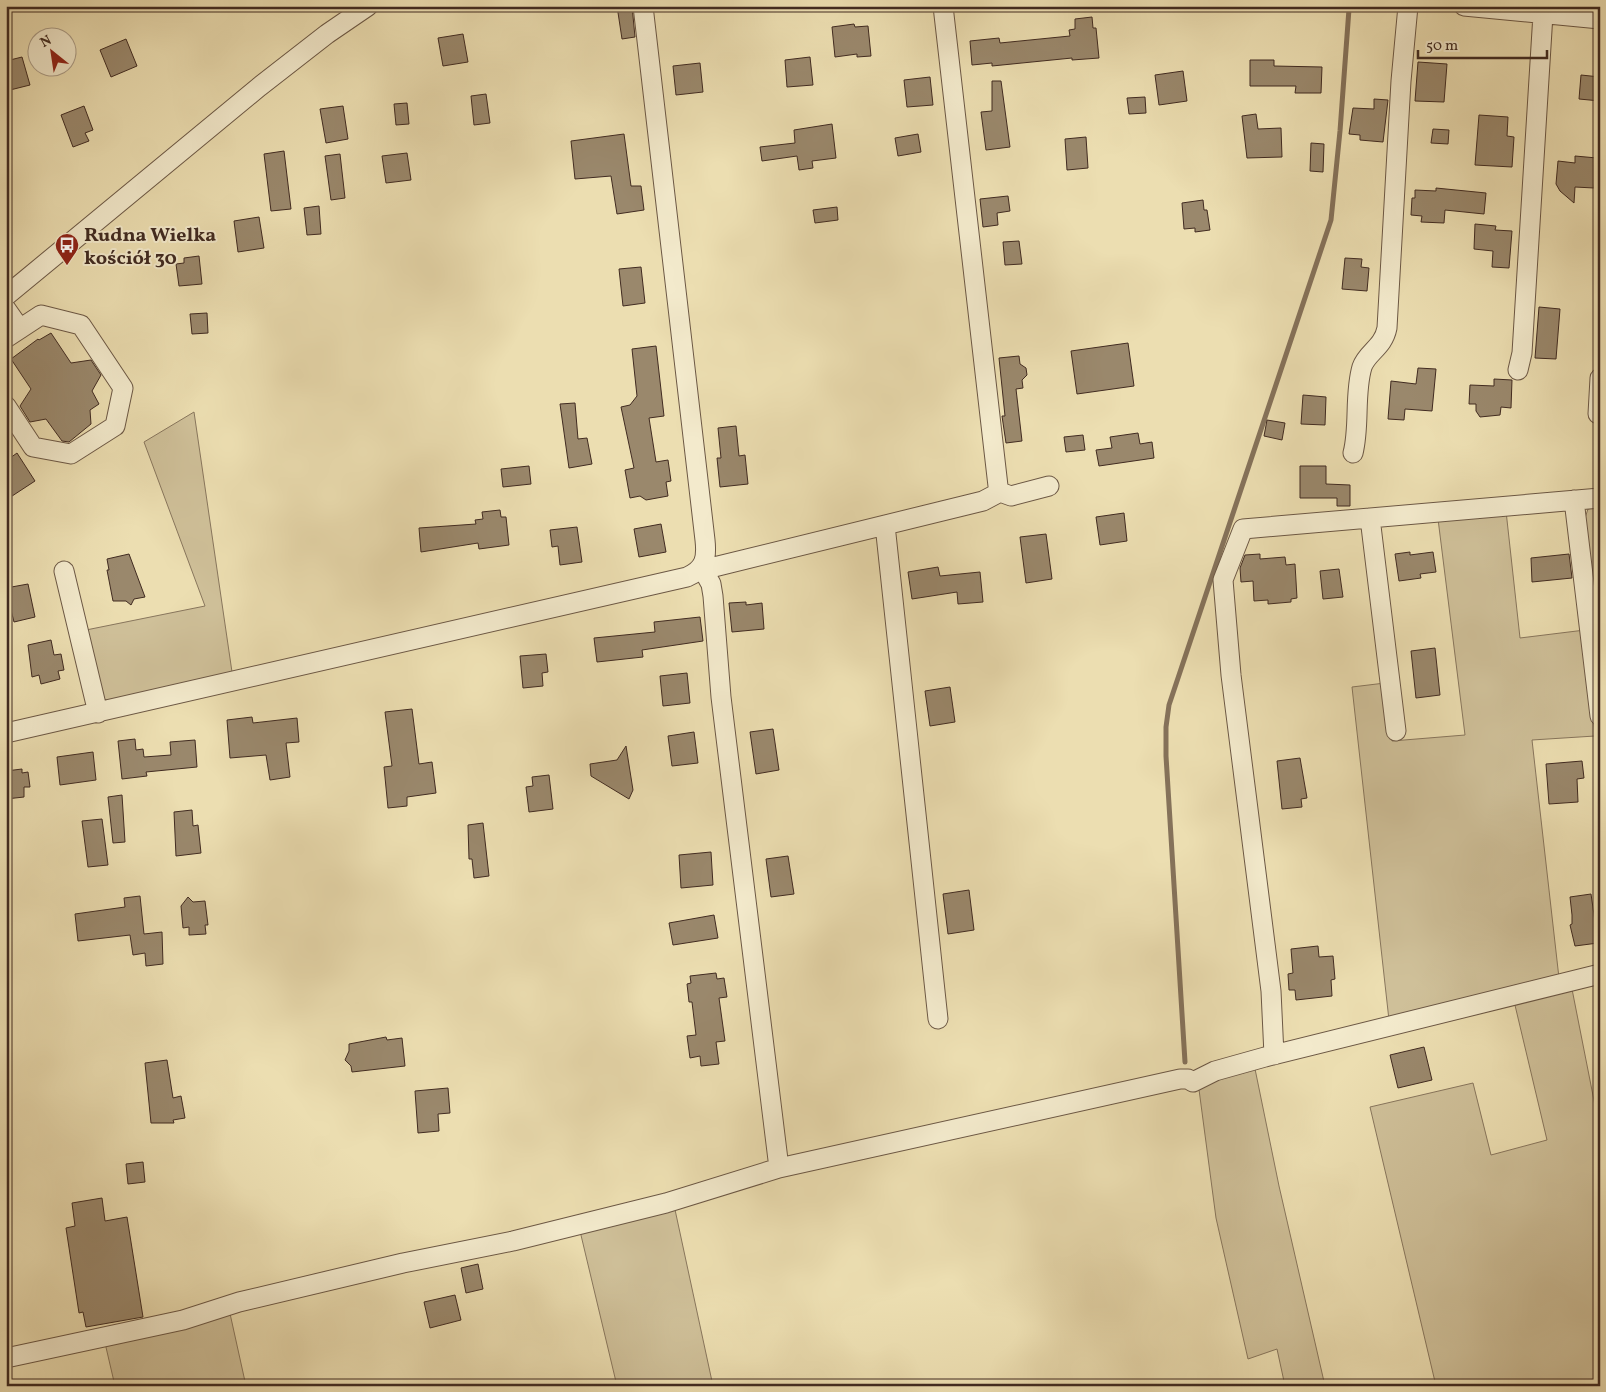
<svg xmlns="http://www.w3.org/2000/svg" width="1606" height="1392" font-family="Vollkorn,serif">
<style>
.green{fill:#cfc099;stroke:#88765d}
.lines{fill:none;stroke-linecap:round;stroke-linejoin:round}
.stream{stroke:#85725a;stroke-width:5}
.building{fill:#9a886c;stroke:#412b21}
.minor-casing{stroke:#6c5845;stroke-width:21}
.minor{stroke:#f3eacc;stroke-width:19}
.labels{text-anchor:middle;stroke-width:4;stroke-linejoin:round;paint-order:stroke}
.poi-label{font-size:20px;font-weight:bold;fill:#412b21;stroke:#f3eacc;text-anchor:start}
</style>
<rect width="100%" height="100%" fill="#ecdeb1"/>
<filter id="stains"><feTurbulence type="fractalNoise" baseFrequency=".004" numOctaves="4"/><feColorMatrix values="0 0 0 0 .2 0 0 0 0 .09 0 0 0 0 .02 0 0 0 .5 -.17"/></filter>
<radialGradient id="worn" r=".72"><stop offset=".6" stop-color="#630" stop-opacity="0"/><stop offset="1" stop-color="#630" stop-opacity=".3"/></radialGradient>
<path class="green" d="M 194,412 L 232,672 L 110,701 L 101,698 L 86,630 L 205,606 L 144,442 Z
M 1600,506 L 1600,647 L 1584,521 L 1588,509 Z
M 1506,511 L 1520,638 L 1585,630 L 1595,736 L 1532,740 L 1559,978 L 1389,1020 L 1352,687 L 1385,683 L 1392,741 L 1465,735 L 1438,519 Z
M 1571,984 L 1600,1131 L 1600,1386 L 1436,1386 L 1370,1107 L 1473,1083 L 1491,1155 L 1547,1140 L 1514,1001 Z
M 1254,1064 L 1279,1186 L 1325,1386 L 1285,1386 L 1277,1349 L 1248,1359 L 1216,1218 L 1198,1082 Z
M 674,1205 L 713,1386 L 617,1386 L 580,1231 Z
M 229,1309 L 246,1386 L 115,1386 L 105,1343 Z"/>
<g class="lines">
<path class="stream" d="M 1185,1062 L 1166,756 L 1166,727 L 1169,705 L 1331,220 L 1340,131 L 1349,9"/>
</g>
<path class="building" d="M 617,6 L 632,6 L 635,37 L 622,39 Z
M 1092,17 L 1093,28 L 1096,28 L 1099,58 L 1072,60 L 1072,58 L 992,66 L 992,63 L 972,65 L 970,41 L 999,38 L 1000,43 L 1070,36 L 1069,30 L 1075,29 L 1075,19 Z
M 854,24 L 855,27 L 868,26 L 871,56 L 857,57 L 857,54 L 835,57 L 832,27 Z
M 463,34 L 468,62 L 443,66 L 438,38 Z
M 126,39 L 137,66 L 111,77 L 100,50 Z
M 22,57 L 30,85 L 6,91 L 6,61 Z
M 810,57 L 813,85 L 787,87 L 785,60 Z
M 1250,60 L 1274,60 L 1274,66 L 1322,67 L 1321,93 L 1295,93 L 1296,86 L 1250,86 Z
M 1418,62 L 1447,64 L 1444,102 L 1415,101 Z
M 700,63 L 703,92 L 676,95 L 673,66 Z
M 1183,71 L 1187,101 L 1159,105 L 1155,75 Z
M 1581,75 L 1600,77 L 1600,101 L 1579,99 Z
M 930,77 L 933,105 L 907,107 L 904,80 Z
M 992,81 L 1001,81 L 1010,147 L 986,150 L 981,112 L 992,111 Z
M 486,94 L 490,123 L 474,125 L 471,96 Z
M 1145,97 L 1146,113 L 1129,114 L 1127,98 Z
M 1374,99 L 1388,100 L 1383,142 L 1360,140 L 1360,135 L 1349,134 L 1353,108 L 1374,109 Z
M 407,103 L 409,124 L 396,125 L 394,104 Z
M 84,106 L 93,130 L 85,133 L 89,141 L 73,147 L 61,115 Z
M 343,106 L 348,139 L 326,143 L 320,109 Z
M 1256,114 L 1258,129 L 1281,128 L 1282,157 L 1247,158 L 1242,116 Z
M 1479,115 L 1508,117 L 1507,136 L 1514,137 L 1512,167 L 1475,165 Z
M 832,124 L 836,158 L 812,161 L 813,168 L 799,170 L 797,156 L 762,161 L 760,147 L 795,143 L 794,130 Z
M 1433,129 L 1449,130 L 1448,144 L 1431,143 Z
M 624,134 L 631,186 L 641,186 L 644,210 L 617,214 L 611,176 L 575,179 L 571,141 Z
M 918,134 L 921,152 L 898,156 L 895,138 Z
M 1086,137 L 1088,168 L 1067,170 L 1065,139 Z
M 1311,143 L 1324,144 L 1323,172 L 1310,171 Z
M 284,151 L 291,209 L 271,211 L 264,154 Z
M 407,153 L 411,180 L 386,183 L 382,156 Z
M 340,154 L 345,198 L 331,200 L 325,156 Z
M 1575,156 L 1597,158 L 1594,188 L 1575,187 L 1574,203 L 1560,191 L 1556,184 L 1558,161 L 1575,163 Z
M 1436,188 L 1486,193 L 1484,214 L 1445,210 L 1444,223 L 1421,222 L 1422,216 L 1411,215 L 1412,198 L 1415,198 L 1415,190 L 1436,191 Z
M 1008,196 L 1010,211 L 997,213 L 998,225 L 983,227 L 980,199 Z
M 1203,200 L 1204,210 L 1207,210 L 1210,230 L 1195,232 L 1195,228 L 1184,229 L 1182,203 Z
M 319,206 L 321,234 L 307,235 L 304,208 Z
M 837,207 L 838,220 L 815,223 L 813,210 Z
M 259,217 L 264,248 L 238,252 L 234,221 Z
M 1475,224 L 1496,226 L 1495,230 L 1512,231 L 1509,268 L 1492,267 L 1493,251 L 1474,249 Z
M 1019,241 L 1022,264 L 1005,265 L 1003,242 Z
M 199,256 L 202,284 L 179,286 L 176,264 L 184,263 L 184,258 Z
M 1345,258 L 1362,259 L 1361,267 L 1369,268 L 1367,291 L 1342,289 Z
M 641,267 L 645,303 L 623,306 L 619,269 Z
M 1539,307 L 1560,309 L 1556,359 L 1535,358 Z
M 207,313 L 208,333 L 192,334 L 190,314 Z
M 51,333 L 71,363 L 91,360 L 101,375 L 92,391 L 99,404 L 90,410 L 91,424 L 69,442 L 62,441 L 46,419 L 30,422 L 20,406 L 31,389 L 11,359 L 38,339 L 39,340 Z
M 1128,343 L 1134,386 L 1077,394 L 1071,351 Z
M 656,346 L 664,416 L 649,418 L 656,462 L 668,460 L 671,481 L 666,482 L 668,496 L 646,500 L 640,496 L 630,498 L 625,470 L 634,468 L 621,407 L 630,405 L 637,396 L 632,349 Z
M 1019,356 L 1020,364 L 1026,368 L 1027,375 L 1022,380 L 1023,388 L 1016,389 L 1022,441 L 1006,443 L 1002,416 L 1005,416 L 999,358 Z
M 1418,368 L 1436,369 L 1432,411 L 1405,409 L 1404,420 L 1388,419 L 1391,381 L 1416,384 Z
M 1494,379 L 1512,380 L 1511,408 L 1501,407 L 1500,415 L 1480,417 L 1476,411 L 1476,404 L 1469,404 L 1470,385 L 1494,386 Z
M 1303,395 L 1326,397 L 1325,425 L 1301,424 Z
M 575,403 L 578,439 L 587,438 L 592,464 L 569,468 L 560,404 Z
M 1267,420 L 1285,423 L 1282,440 L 1264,436 Z
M 736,426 L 739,456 L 745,455 L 748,484 L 720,487 L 717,458 L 721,458 L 718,428 Z
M 1138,433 L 1140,444 L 1152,442 L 1154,458 L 1099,466 L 1096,450 L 1112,448 L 1110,437 Z
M 1083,435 L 1085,450 L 1066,452 L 1064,437 Z
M 17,453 L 35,481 L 6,500 L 6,461 Z
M 529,466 L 531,484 L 503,487 L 501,469 Z
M 1300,466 L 1326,466 L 1326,484 L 1350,485 L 1350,506 L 1337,506 L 1337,498 L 1300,498 Z
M 500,510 L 501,517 L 506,517 L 509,545 L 479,549 L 478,543 L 421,552 L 419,528 L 476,524 L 475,520 L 483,519 L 482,512 Z
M 1124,513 L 1127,541 L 1100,545 L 1096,517 Z
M 661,524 L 666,552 L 639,557 L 634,529 Z
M 577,527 L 582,562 L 560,565 L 558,546 L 552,547 L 550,530 Z
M 1046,534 L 1052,579 L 1026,583 L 1020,537 Z
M 1410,552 L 1410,555 L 1433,552 L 1436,572 L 1420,574 L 1421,578 L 1399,581 L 1395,554 Z
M 129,554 L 145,597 L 134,599 L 131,605 L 126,601 L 113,601 L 107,570 L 109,570 L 107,559 Z
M 1260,554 L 1260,559 L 1285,557 L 1286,565 L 1295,564 L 1297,598 L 1291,599 L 1291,602 L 1268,604 L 1268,600 L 1254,601 L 1253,581 L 1241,582 L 1240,568 L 1245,555 Z
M 1569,554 L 1572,578 L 1532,582 L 1531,558 Z
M 938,567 L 940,576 L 980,572 L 983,602 L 958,604 L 957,592 L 912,599 L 908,572 Z
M 1339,569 L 1343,597 L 1323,599 L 1320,571 Z
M 28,584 L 35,617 L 14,622 L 11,610 L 6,611 L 6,588 Z
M 746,602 L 746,605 L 762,603 L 764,629 L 732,632 L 729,603 Z
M 700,617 L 703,641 L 642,650 L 643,657 L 597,662 L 594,638 L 655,632 L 654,622 Z
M 51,640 L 54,655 L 61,654 L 64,670 L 58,671 L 60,679 L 41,684 L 39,675 L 32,677 L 28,645 Z
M 1435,648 L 1440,695 L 1416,698 L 1411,651 Z
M 546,654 L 548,672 L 542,673 L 543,686 L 523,688 L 520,656 Z
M 687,673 L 690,703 L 663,706 L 660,676 Z
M 950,687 L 955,722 L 930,726 L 925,691 Z
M 412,709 L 419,764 L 432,762 L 436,793 L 407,797 L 407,806 L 388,808 L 384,767 L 392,766 L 385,712 Z
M 252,717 L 253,723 L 297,718 L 299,742 L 286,743 L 290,777 L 270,780 L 266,755 L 230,758 L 227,720 Z
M 773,729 L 779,770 L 756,774 L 750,732 Z
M 694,732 L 698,763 L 672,766 L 668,736 Z
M 135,739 L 136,750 L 143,749 L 144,757 L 171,755 L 170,742 L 195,740 L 197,767 L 146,772 L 147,776 L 122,779 L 118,741 Z
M 626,746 L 633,790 L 629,799 L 591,776 L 590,764 L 617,760 Z
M 93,752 L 96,780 L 60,785 L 57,757 Z
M 1300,758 L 1307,798 L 1301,799 L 1302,807 L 1282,809 L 1277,761 Z
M 1582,761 L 1584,778 L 1577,779 L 1578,802 L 1549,804 L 1546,764 Z
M 22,769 L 22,773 L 28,772 L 30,787 L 24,787 L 24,797 L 6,799 L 6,771 Z
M 549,775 L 553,809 L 529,812 L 526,787 L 533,786 L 532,777 Z
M 122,795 L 125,842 L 113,843 L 108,797 Z
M 192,810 L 193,826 L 198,825 L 201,853 L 176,856 L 174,812 Z
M 102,819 L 108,865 L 88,867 L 82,821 Z
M 483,823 L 489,876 L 474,878 L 472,859 L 469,859 L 468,825 Z
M 711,852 L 713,885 L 681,888 L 679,855 Z
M 788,856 L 794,894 L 771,897 L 766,859 Z
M 969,890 L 974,930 L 948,934 L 943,894 Z
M 1591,894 L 1598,943 L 1575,946 L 1570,925 L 1572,924 L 1572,915 L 1570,897 Z
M 140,896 L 144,934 L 162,932 L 163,964 L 146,966 L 145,953 L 133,955 L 130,935 L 78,941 L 75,914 L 125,907 L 124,898 Z
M 188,897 L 193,902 L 205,901 L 208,925 L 205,925 L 206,934 L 189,935 L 189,927 L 183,928 L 181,906 Z
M 714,915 L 718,938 L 673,945 L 669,923 Z
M 1318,946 L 1319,957 L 1333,956 L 1335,979 L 1331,980 L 1332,996 L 1296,1000 L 1295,990 L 1289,990 L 1288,974 L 1293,973 L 1291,949 Z
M 716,973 L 717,979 L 724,978 L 727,997 L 719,998 L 725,1041 L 716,1042 L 719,1064 L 701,1066 L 700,1056 L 690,1058 L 687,1036 L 696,1035 L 692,1002 L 689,1002 L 687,984 L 691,983 L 690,976 Z
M 386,1037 L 387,1040 L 402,1038 L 405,1066 L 352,1072 L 351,1066 L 345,1060 L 349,1051 L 349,1044 Z
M 1424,1047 L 1432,1080 L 1398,1088 L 1390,1055 Z
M 167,1060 L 173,1098 L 181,1096 L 185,1118 L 173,1120 L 174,1123 L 151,1123 L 145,1063 Z
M 448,1088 L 450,1113 L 438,1114 L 439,1131 L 418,1133 L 415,1091 Z
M 143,1162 L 145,1182 L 128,1184 L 126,1164 Z
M 102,1198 L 105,1221 L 127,1217 L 143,1317 L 86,1327 L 83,1312 L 79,1313 L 66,1228 L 75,1226 L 72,1203 Z
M 478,1264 L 483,1289 L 466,1293 L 461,1268 Z
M 455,1295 L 461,1320 L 430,1328 L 424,1302 Z"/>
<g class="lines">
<g class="minor-casing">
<path id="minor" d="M 943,6 L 998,486 L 1000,492 L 1011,496 L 1049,486
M 1464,6 L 1600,19
M 6,296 L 259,87 L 327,34 L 368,6
M 6,309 L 20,329
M 6,338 L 41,315 L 81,325 L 123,388 L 115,426 L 71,454 L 33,447 L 6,406
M 1518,370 L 1522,353 L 1543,14
M 1598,414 L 1600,378
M 1353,453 C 1360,426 1354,394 1362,367 C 1367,352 1383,348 1387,328 L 1401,81 L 1408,6
M 1574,500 L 1600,716
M 1370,518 L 1396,731
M 885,525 L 938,1019
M 702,568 L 711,584 L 713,596 L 721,697 L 779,1168
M 702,568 L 710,568 L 983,501 L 1000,492
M 64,571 L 98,713
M 6,733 L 687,577 C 705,569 707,558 705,540 L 643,6
M 1274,1055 L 1271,991 L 1231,675 L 1223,580 L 1243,529 L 1600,498
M 6,1358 L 183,1320 L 239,1302 L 403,1263 L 513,1241 L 666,1203 L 779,1168 L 1180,1079 L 1188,1079 L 1193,1082 L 1215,1071 L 1265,1057 L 1600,974"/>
</g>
<use href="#minor" class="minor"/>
</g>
<defs>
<g id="bus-pin" transform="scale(1.25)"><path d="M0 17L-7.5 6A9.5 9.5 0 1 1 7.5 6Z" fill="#8f2418" stroke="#f3eacc"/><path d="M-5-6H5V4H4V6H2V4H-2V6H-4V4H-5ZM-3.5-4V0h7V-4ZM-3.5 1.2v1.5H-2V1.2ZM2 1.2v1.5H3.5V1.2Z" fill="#fff"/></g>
</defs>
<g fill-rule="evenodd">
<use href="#bus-pin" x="67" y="245"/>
</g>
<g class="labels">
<g class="poi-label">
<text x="84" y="241">Rudna Wielka<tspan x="84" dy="23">kościół 30</tspan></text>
</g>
</g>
<rect width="1606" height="1392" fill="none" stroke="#ecdeb1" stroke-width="25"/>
<rect x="8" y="8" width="1591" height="1377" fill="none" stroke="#412b21" stroke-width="2.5"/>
<rect x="12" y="12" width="1581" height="1367" fill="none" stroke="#412b21"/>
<g transform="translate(52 52) rotate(330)"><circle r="24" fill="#f3eacc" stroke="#ac9e88"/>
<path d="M0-4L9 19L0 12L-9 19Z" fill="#8f2418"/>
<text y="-8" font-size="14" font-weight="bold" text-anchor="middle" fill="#412b21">N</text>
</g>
<path d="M1418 50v8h129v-8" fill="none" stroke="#412b21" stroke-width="2.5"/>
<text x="1426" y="50" font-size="15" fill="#412b21" stroke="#f3eacc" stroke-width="4" paint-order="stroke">50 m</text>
<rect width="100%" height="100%" filter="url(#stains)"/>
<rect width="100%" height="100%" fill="url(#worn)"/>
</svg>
